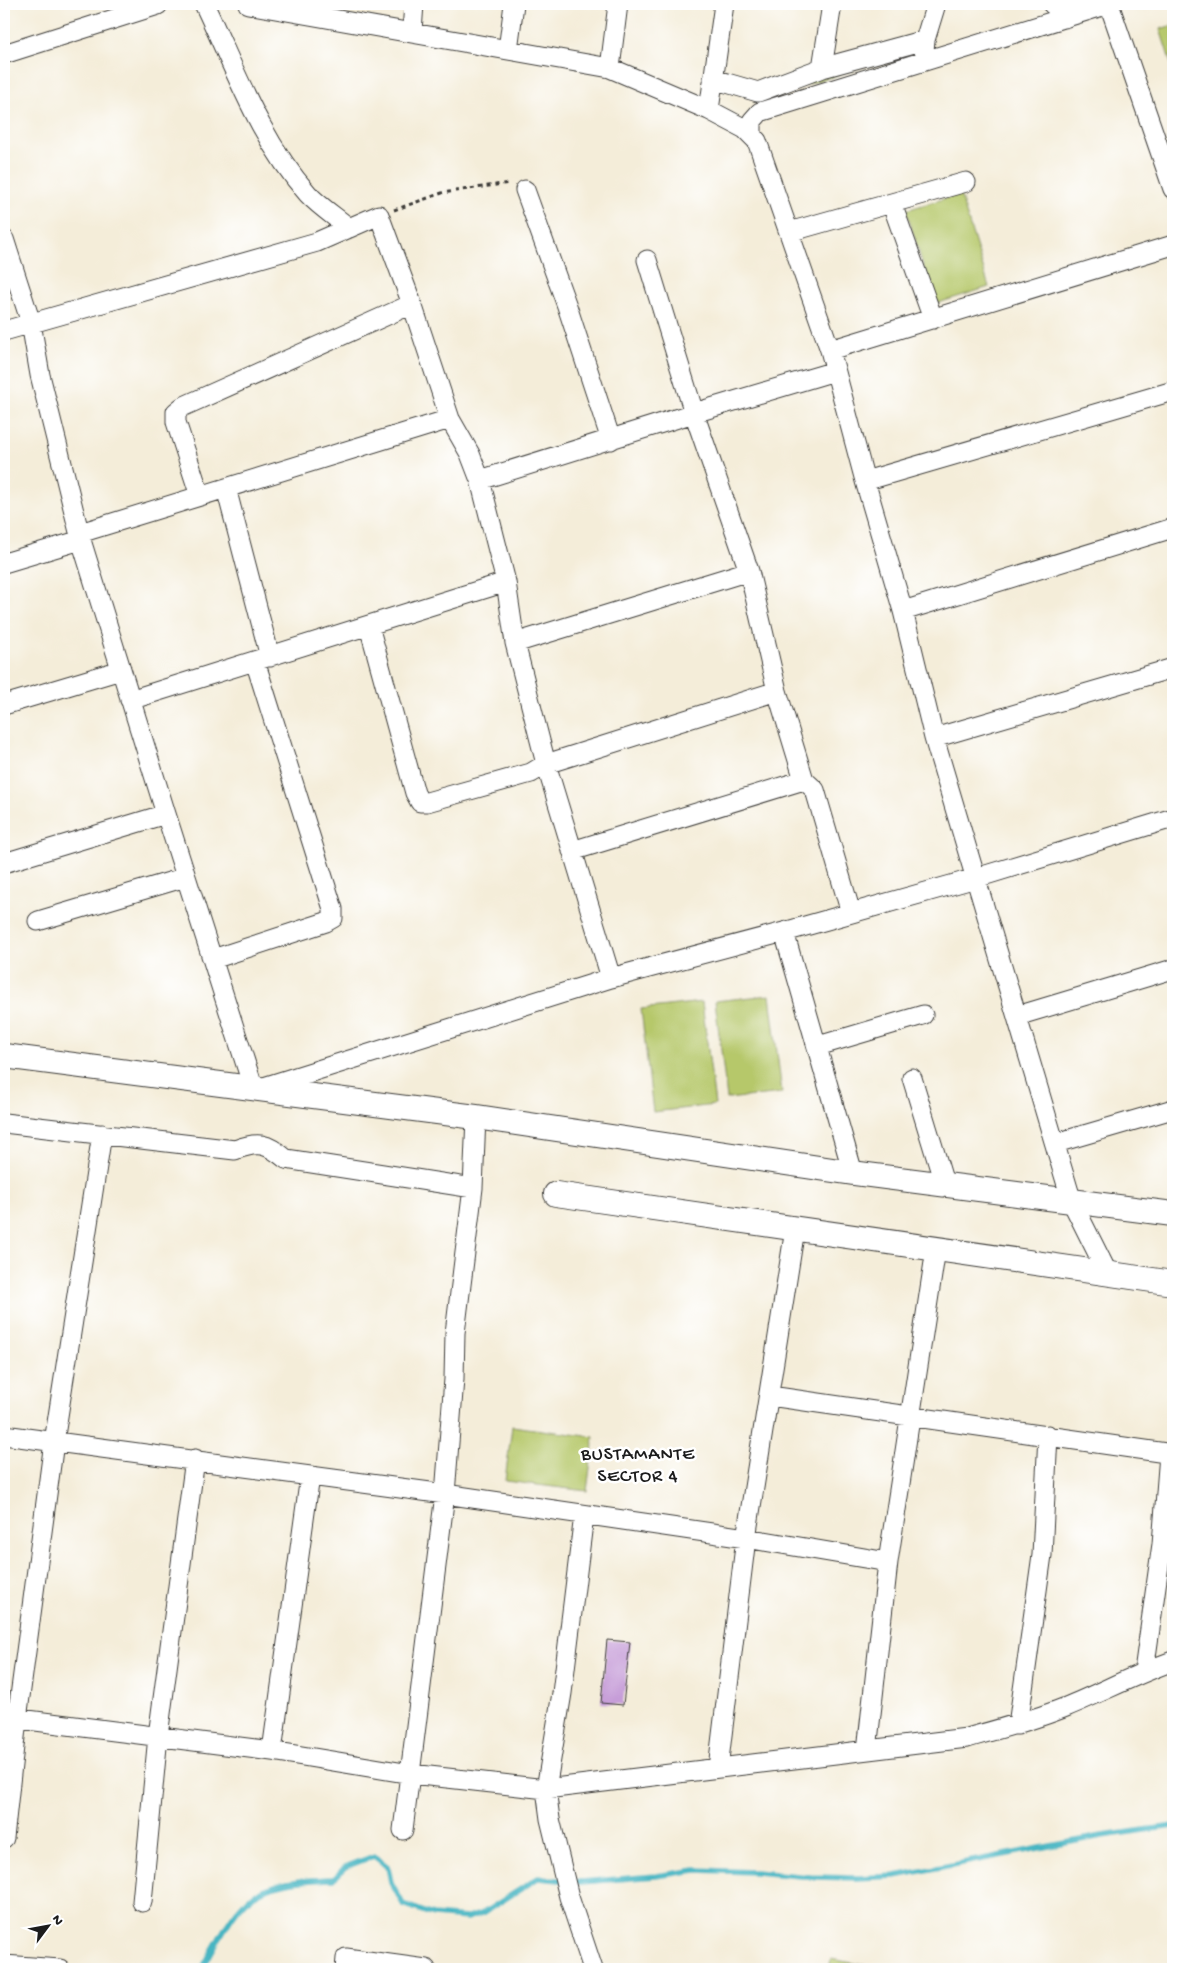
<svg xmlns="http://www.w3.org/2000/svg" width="1177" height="1973" font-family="'Gochi Hand',sans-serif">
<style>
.grass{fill:url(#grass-dots);stroke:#697244}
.pitch{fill:#b6c86b;stroke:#697244}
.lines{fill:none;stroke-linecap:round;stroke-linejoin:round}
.stream{stroke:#47b5c2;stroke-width:5.5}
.building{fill:#c69dd8}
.minor-casing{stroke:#3c3b38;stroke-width:21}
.tertiary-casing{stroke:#3c3b38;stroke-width:26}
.path{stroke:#3c3b38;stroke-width:3;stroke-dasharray:4 4;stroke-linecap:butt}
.minor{stroke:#fff;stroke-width:19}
.tertiary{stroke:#fff;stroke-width:24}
.labels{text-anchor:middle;stroke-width:5;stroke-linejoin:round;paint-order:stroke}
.neighbourhood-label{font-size:19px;letter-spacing:1px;fill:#1c1c1c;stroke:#fff}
</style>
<defs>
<pattern id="grass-dots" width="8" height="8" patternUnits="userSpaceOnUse" patternTransform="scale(1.25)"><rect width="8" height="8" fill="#b6c86b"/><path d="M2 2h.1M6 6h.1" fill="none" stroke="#9cab5c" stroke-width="1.8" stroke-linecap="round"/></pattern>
</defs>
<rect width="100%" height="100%" fill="#fff"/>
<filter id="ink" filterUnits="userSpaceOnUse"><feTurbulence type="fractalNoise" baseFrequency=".02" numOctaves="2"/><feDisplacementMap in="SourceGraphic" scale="10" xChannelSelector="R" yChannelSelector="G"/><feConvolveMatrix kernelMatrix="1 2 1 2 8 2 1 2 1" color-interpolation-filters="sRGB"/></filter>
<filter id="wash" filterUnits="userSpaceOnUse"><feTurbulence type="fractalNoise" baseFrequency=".0096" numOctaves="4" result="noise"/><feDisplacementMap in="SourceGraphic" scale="20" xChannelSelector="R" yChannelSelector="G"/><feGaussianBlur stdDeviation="1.12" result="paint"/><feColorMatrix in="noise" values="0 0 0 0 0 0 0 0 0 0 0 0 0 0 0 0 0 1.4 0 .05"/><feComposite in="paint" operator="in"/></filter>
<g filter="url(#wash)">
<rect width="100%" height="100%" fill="#f4edd9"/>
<path class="grass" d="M 839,70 L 840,75 L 797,87 L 771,100 L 770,94 Z"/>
<path class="pitch" d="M 1173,25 L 1173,70 L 1160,29 Z
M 960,194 L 989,287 L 935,304 L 906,210 Z
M 770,995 L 782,1093 L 727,1099 L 715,1001 Z
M 702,1002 L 715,1105 L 653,1112 L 641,1009 Z
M 512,1426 L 594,1437 L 587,1491 L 505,1481 Z
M 831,1959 L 885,1969 L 829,1969 Z"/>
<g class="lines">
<path class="stream" d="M 202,1969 C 213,1950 230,1915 246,1901 C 269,1881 305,1880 334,1879 L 345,1867 L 374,1856 L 388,1867 L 391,1882 L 403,1904 L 433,1915 L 467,1918 L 483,1913 L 538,1878 L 581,1882 L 656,1876 L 696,1870 L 755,1872 L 811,1877 L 858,1878 L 895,1876 L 1102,1836 L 1173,1826"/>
</g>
<g id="blocks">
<path class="building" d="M 607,1640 L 630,1642 L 623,1705 L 601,1703 Z"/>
</g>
</g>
<g filter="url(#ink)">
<use href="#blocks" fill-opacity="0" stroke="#3c3b38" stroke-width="1"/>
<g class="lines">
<g class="minor-casing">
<path id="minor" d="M 204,4 C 235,69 260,140 308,194 C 320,207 336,217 349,228
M 248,4 L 610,68 L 709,110 L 745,129 L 757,141 L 830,350 L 865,481 L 903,611 L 934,738 L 1072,1202 L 1108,1274
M 1052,4 L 1058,8 L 1065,18
M 1109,4 L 1173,189
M 412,31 L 414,4
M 508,50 L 514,4
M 924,51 L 925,40 L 936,4
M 4,54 L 158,5
M 610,68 L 618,4
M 822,68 L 832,4
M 713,79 L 758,92 L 822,68 L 925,40
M 709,110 L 724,4
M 752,135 L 752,121 L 760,112 L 1109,4
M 525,190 L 567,306 L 611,440
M 892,204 L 933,319
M 789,232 L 966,182
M 4,239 L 31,323 L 40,375 L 81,540 L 166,814 L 254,1090 L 611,978 L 784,932 L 976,878 L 1173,818
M 647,260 L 694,413 L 749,571 L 777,691 L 804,780 L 815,790 L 851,913
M 4,331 L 317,242 L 379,215 L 412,304 L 450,419 L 470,454 L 480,480 L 506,582 L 515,643 L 546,764 L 611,978
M 830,350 L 1173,245
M 480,480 L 694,413 L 835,371
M 865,481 L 1173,391
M 226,488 L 270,657
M 200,496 L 176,422 L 176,412 L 182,407 L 412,304
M 80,533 L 450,419
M 4,563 L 81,540
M 903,611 L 1173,528
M 369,626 L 415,793 L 420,802 L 427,802 L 531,773 L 546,764 L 777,691
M 515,643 L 749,571
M 130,700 L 506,582
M 4,705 L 121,670
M 934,738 L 1173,668
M 572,851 L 804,780
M 4,863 L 166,814
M 38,921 L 186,877
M 784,932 L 853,1173
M 213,959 L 326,922 L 333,918 L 333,909 L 255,661
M 1017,1016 L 1173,969
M 818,1046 L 923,1015
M 912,1078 L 944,1183
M 4,1123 L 235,1150 C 258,1141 267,1143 286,1159 L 473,1188
M 1056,1143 L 1173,1109
M 770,1396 L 1173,1454
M 4,1435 L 445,1494 L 746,1538 L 888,1562
M 584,1515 L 562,1693 L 546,1789 L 550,1819 L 569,1897 L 593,1969
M 1144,1671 L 1162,1544 L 1169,1454
M 4,1717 L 272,1751 L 411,1774 L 546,1789 L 967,1738 C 1000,1729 1034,1720 1066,1707 C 1102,1692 1136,1674 1173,1661
M 1018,1725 L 1042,1555 L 1048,1435
M 867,1750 L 888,1562 L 936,1249
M 272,1751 L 310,1476
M 718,1768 L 746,1538 L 795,1229
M 403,1830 L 445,1494 L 454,1379 L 455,1333 L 473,1188 L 476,1117
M 4,1838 L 17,1719 L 54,1442 L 102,1134
M 142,1902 L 158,1736 L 195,1459
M 4,1965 L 60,1969
M 345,1969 L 346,1958 L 426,1969"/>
</g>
<g class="tertiary-casing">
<path id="tertiary" d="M 4,1056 L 476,1117 L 853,1173 L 1173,1214
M 556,1194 L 1173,1283"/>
</g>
<path class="path" d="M 394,210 L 442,193 L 509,183"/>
<use href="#minor" class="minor"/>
<use href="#tertiary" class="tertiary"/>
</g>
</g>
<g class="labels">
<g class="neighbourhood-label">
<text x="638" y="1459">BUSTAMANTE<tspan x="638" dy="22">SECTOR 4</tspan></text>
</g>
</g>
<rect width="1177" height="1973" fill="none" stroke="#fff" stroke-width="20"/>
<g transform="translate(48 1926) rotate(58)" stroke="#ffffff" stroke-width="4" paint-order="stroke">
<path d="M0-4L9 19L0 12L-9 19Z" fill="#1c1c1c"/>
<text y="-8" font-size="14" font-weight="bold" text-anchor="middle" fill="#1c1c1c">N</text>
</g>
</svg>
